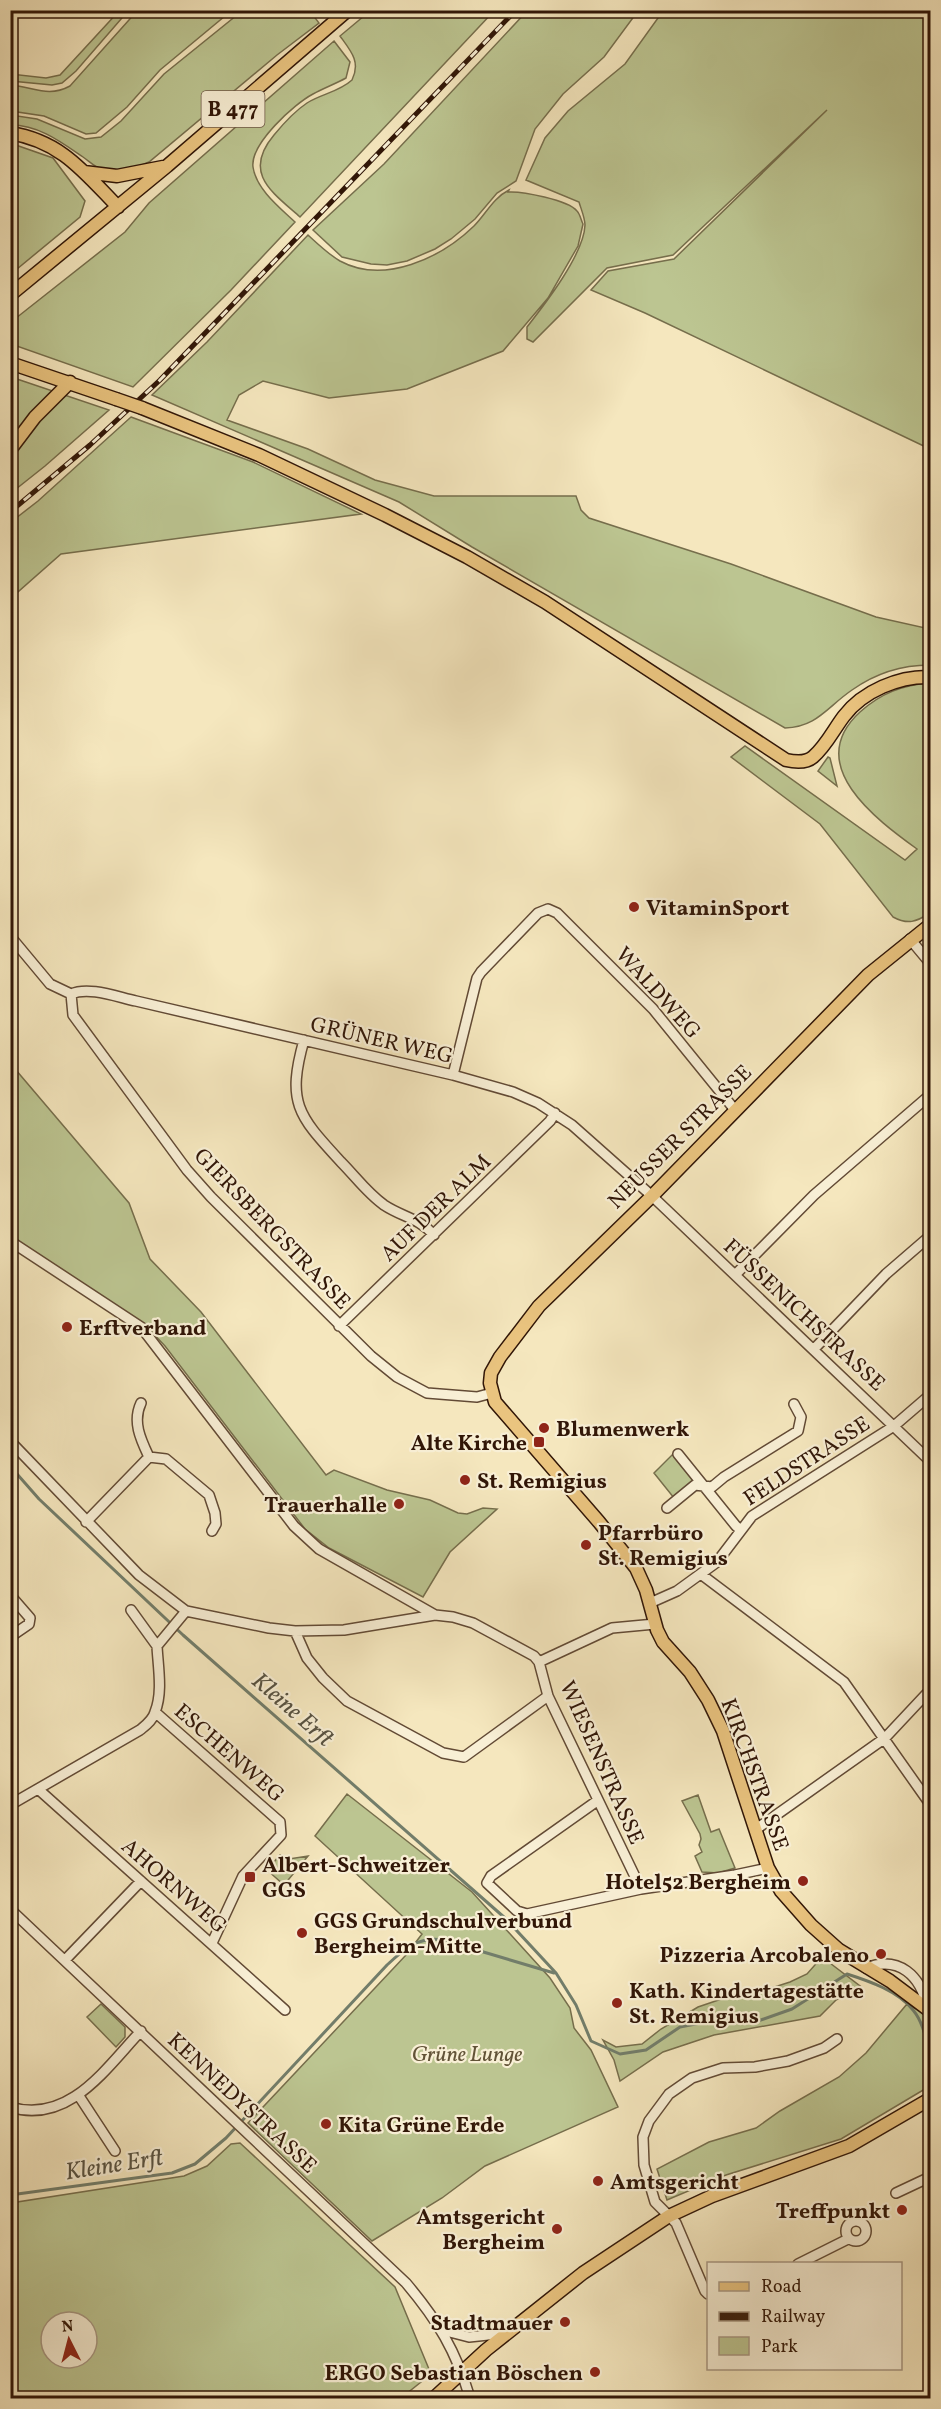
<svg xmlns="http://www.w3.org/2000/svg" width="941" height="2409" font-family="Vollkorn,serif">
<style>
.green{fill:#bcc591;stroke:#766e4c;stroke-width:1.5;fill-rule:evenodd}
.lines{fill:none;stroke-linecap:round;stroke-linejoin:round}
.stream{stroke:#727d6a;stroke-width:3}
.minor-casing{stroke:#624a35;stroke-width:12}
.major-casing{stroke:#311607;stroke-width:15}
.minor{stroke:#f8efd5;stroke-width:9}
.major{stroke:#eac47f;stroke-width:12}
.rail-casing{stroke:#311607;stroke-width:5}
.rail{stroke:#f8efd5;stroke-width:3;stroke-dasharray:9;stroke-linecap:butt}
.major-bridge-casing{stroke:#311607;stroke-width:15;stroke-linecap:butt}
.major-bridge{stroke:#eac47f;stroke-width:12}
.poi-dot{fill:#8f2418;stroke:#f8efd5;stroke-width:2}
.labels{text-anchor:middle;stroke-width:4.5;stroke-linejoin:round;paint-order:stroke}
.shield{fill:#f8efd5;stroke:#6d5745;stroke-width:1.5}
.shield-label{font-size:21px;font-weight:bold;fill:#311607}
.poi-label{font-size:22px;font-weight:bold;fill:#311607;stroke:#f8efd5;text-anchor:start}
.street-label{font-size:22px;fill:#311607;stroke:#f8efd5}
.park-label{font-size:22px;font-style:italic;fill:#625337;stroke:#f8efd5}
.water-label{font-size:24px;font-style:italic;fill:#575241;stroke:#f8efd5}
</style>
<rect width="100%" height="100%" fill="#f5e7be"/>
<filter id="stains"><feTurbulence type="fractalNoise" baseFrequency=".00333" numOctaves="4"/><feColorMatrix values="0 0 0 0 .2 0 0 0 0 .09 0 0 0 0 .02 0 0 0 .5 -.17"/></filter>
<radialGradient id="worn" r=".72"><stop offset=".6" stop-color="#630" stop-opacity="0"/><stop offset="1" stop-color="#630" stop-opacity=".3"/></radialGradient>
<path class="green" d="M 528,10 L 638,11 L 604,57 L 563,94 L 535,129 L 516,181 L 497,193 L 475,219 L 451,239 L 435,249 L 407,261 L 387,265 L 371,264 L 342,257 L 313,230 L 384,164 Z
M 119,11 L 128,11 L 76,71 L 62,83 L 52,85 L 11,81 L 11,74 L 46,78 L 60,75 Z
M 137,11 L 231,11 L 160,70 L 127,107 L 96,133 L 86,134 L 44,116 L 11,111 L 11,85 C 34,87 48,98 70,86 Z
M 242,11 L 310,11 L 319,23 L 277,55 L 149,162 C 134,169 120,173 103,170 C 96,168 89,161 83,157 C 61,142 39,125 11,125 L 11,115 L 37,119 L 85,139 L 101,137 L 121,121 L 164,74 Z
M 370,11 L 494,11 L 300,217 C 272,192 242,173 274,135 C 283,124 295,111 307,103 C 321,94 339,92 352,80 C 361,62 351,51 340,36 Z
M 663,11 L 930,11 L 930,449 L 645,313 L 591,290 L 608,271 L 674,259 L 827,110 L 673,255 L 607,268 L 533,342 L 527,339 L 527,327 C 545,304 584,254 585,225 C 585,218 581,209 579,202 L 526,180 L 545,138 L 568,111 L 625,64 Z
M 334,41 L 350,62 L 346,78 C 335,84 324,88 313,94 C 294,104 250,144 253,167 C 256,189 280,208 295,222 L 231,290 L 133,387 L 11,344 L 11,322 L 125,232 L 149,203 Z
M 10,143 L 53,158 L 85,201 L 80,217 L 11,274 Z
M 509,190 L 508,192 C 522,191 568,200 577,211 C 580,214 581,220 583,224 L 578,246 L 548,298 L 503,351 L 407,389 L 329,398 L 263,381 L 239,395 L 227,420 L 308,449 L 375,480 L 434,496 L 576,496 L 581,510 L 589,518 L 731,564 L 876,617 L 930,629 L 930,665 C 901,665 876,673 852,690 C 827,707 817,727 785,728 L 472,547 L 399,502 L 152,395 L 207,342 L 308,235 C 318,244 328,254 340,261 C 384,285 441,258 474,226 C 486,214 493,198 509,190 Z
M 11,377 L 109,410 L 45,466 L 11,493 Z
M 131,417 L 253,462 L 361,514 L 61,554 L 11,598 L 11,522 L 38,501 Z
M 930,683 L 930,913 C 916,922 908,925 893,917 L 820,824 L 731,757 L 745,746 L 905,860 L 917,849 C 877,820 802,765 860,712 C 881,693 903,685 930,683 Z
M 828,757 L 830,758 L 837,786 L 818,771 Z
M 10,1063 L 129,1203 L 150,1259 L 201,1312 L 326,1475 L 334,1470 L 387,1490 L 430,1500 L 458,1513 L 467,1514 L 483,1508 L 497,1509 L 450,1552 L 423,1597 L 329,1548 L 305,1529 L 165,1346 L 149,1329 L 11,1240 Z
M 673,1454 L 694,1479 L 693,1482 L 674,1498 L 654,1473 Z
M 347,1794 L 472,1892 L 550,1978 L 570,2008 L 574,2028 L 591,2050 L 618,2107 L 485,2166 L 442,2198 L 372,2241 L 248,2123 L 406,1955 L 422,1934 L 315,1836 Z
M 698,1795 L 711,1832 L 719,1829 L 735,1868 L 718,1873 L 702,1872 L 695,1856 L 702,1852 L 699,1845 L 701,1839 L 700,1834 L 682,1801 Z
M 280,1855 L 289,1859 L 308,1856 L 284,1885 L 267,1870 Z
M 822,1957 L 860,1986 L 836,2000 L 820,2016 L 714,2035 L 663,2052 L 620,2081 L 614,2060 L 603,2040 L 616,2047 L 642,2044 L 661,2029 L 698,2007 L 742,1992 L 762,1991 L 790,1982 L 807,1974 Z
M 101,2004 L 125,2027 L 125,2037 L 116,2047 L 87,2017 Z
M 907,2004 L 922,2012 L 930,2022 L 930,2086 L 841,2139 L 726,2175 L 667,2200 L 657,2169 L 709,2142 L 756,2128 L 780,2111 L 839,2077 L 866,2053 Z
M 240,2143 L 395,2287 L 431,2374 L 401,2398 L 11,2398 L 11,2203 L 184,2176 L 207,2166 L 231,2144 ZM 51,2322 L 87,2322 L 87,2358 L 51,2358 Z"/>
<g class="lines">
<path class="stream" d="M 10,1466 L 39,1499 L 183,1635 L 505,1918 L 556,1973 L 576,2005 L 591,2041 L 620,2054 L 646,2050 L 680,2027 L 711,2021 L 755,2022 L 792,2009 L 847,1974 C 869,1981 898,1991 913,2010 C 923,2022 926,2039 930,2054
M 10,2195 L 172,2173 L 195,2164 L 226,2138 L 387,1965 C 404,1949 419,1936 443,1940 L 554,1973"/>
<g class="minor-casing">
<path id="minor" d="M 10,936 L 50,984 L 71,994
M 910,939 L 930,963
M 71,994 C 89,986 117,997 136,1001 L 453,1075 L 513,1092 L 538,1103 L 572,1125 L 652,1196 L 930,1461
M 71,994 L 73,1015 L 187,1170 L 211,1197 L 371,1356 L 397,1377 L 427,1393 L 477,1397 L 492,1393
M 304,1040 C 286,1104 299,1116 341,1162 C 355,1176 367,1193 384,1205 C 402,1217 419,1218 434,1235
M 453,1075 L 477,978 L 481,972 L 538,913 L 548,909 L 557,913 L 653,1009 L 735,1110
M 10,1241 L 141,1327 L 294,1526 L 319,1549 L 435,1615
M 735,1275 L 814,1195 L 930,1095
M 339,1326 L 550,1121 L 555,1113
M 814,1349 L 886,1274 L 930,1236
M 10,1441 L 139,1575 L 186,1611 L 269,1628 L 295,1631 L 344,1630 L 435,1615 L 453,1617 L 473,1623 L 534,1656 L 539,1662 L 548,1696 L 641,1889
M 678,1454 L 736,1526 L 741,1530
M 149,1457 L 166,1459 L 209,1495 L 215,1513 L 216,1524 L 212,1531
M 667,1508 L 695,1485 L 712,1487 L 724,1477 L 798,1431 L 801,1417 L 794,1404
M 86,1522 L 149,1457 C 141,1440 132,1422 141,1403
M 702,1575 L 844,1682 L 930,1804
M 10,1595 L 30,1618 L 29,1624 L 10,1637
M 650,1603 L 677,1591 L 717,1562 L 752,1516 L 894,1426 L 930,1395
M 131,1610 L 157,1646
M 295,1631 L 307,1658 L 323,1678 L 347,1701 L 443,1753 L 464,1757 L 548,1696
M 539,1662 L 612,1628 L 655,1624
M 155,1712 L 280,1822 L 281,1835 L 243,1876 L 212,1943
M 38,1789 L 285,2010
M 597,1801 L 491,1876 L 487,1883 L 517,1911 L 527,1914 L 641,1889 L 735,1875 L 768,1868
M 10,1805 L 140,1730 C 146,1725 153,1720 155,1712 C 163,1692 158,1667 157,1646 L 186,1611
M 755,1830 L 885,1738 L 930,1690
M 10,1909 L 406,2283 C 438,2321 456,2351 470,2398
M 65,1960 L 141,1881
M 866,1968 C 899,1955 921,1976 927,2007
M 79,2096 L 115,2151
M 10,2107 C 69,2125 106,2068 141,2031
M 930,2129 L 930,2131
M 896,2193 L 930,2177
M846 2231a10 10 0 1 1 20 0a10 10 0 1 1-20 0Z
M 798,2264 L 848,2239
M 708,2294 L 705,2291 L 676,2223 L 655,2202 L 644,2165 L 643,2137 L 649,2121 L 669,2094 L 692,2078 L 723,2068 L 755,2067 L 788,2061 L 824,2048 L 837,2039
M 442,2330 L 469,2337 L 507,2333"/>
</g>
<g class="major-casing">
<path id="major" d="M 10,133 C 61,141 84,172 118,207
M 84,172 L 117,176 L 163,167
M 10,295 L 167,166 L 348,10
M 10,363 L 116,399
M 142,408 L 259,455 L 385,515 L 467,557 L 545,602 L 786,760 C 795,762 806,763 813,757 C 826,746 834,729 844,716 C 863,691 899,676 930,677
M 10,450 L 35,417 L 70,382
M 930,925 L 868,975 L 652,1196 L 539,1306 L 500,1357 L 491,1373 L 490,1383 L 495,1402 L 599,1522 L 636,1568 L 646,1590 L 657,1630 L 663,1642 L 690,1672 L 708,1700 L 723,1731 L 768,1868 L 781,1891 L 811,1925 L 839,1950 L 890,1981 L 930,2011
M 434,2398 L 486,2350 L 583,2273 L 669,2216 L 712,2196 L 849,2146 L 930,2099"/>
</g>
<use href="#minor" class="minor"/>
<use href="#major" class="major"/>
<g class="rail-casing">
<path id="rail" d="M 10,512 L 90,445 L 160,380 L 516,10"/>
</g>
<use href="#rail" class="rail"/>
<g class="major-bridge-casing">
<path id="major-bridge" d="M 116,399 L 142,408"/>
</g>
<use href="#major-bridge" class="major-bridge"/>
</g>
<g class="poi-dot">
<circle cx="634" cy="907" r="6"/>
<circle cx="67" cy="1327" r="6"/>
<circle cx="544" cy="1428" r="6"/>
<rect x="533" y="1436" width="12" height="12" rx="3"/>
<circle cx="465" cy="1480" r="6"/>
<circle cx="399" cy="1504" r="6"/>
<circle cx="586" cy="1545" r="6"/>
<rect x="244" y="1871" width="12" height="12" rx="3"/>
<circle cx="803" cy="1881" r="6"/>
<circle cx="302" cy="1933" r="6"/>
<circle cx="881" cy="1954" r="6"/>
<circle cx="617" cy="2003" r="6"/>
<circle cx="326" cy="2124" r="6"/>
<circle cx="598" cy="2181" r="6"/>
<circle cx="902" cy="2210" r="6"/>
<circle cx="557" cy="2229" r="6"/>
<circle cx="565" cy="2322" r="6"/>
<circle cx="595" cy="2372" r="6"/>
</g>
<g class="labels">
<rect class="shield" x="201.5" y="91" width="63" height="36" rx="4.5"/>
<g class="shield-label">
<text x="233" y="116">B 477</text>
</g>
<g class="poi-label">
<text x="646" y="915">VitaminSport</text>
<text x="79" y="1335">Erftverband</text>
<text x="556" y="1436">Blumenwerk</text>
<text x="527" y="1450" text-anchor="end">Alte Kirche</text>
<text x="477" y="1488">St. Remigius</text>
<text x="387" y="1512" text-anchor="end">Trauerhalle</text>
<text x="598" y="1540">Pfarrbüro<tspan x="598" dy="25">St. Remigius</tspan></text>
<text x="262" y="1872">Albert-Schweitzer<tspan x="262" dy="25">GGS</tspan></text>
<text x="791" y="1889" text-anchor="end">Hotel52 Bergheim</text>
<text x="314" y="1928">GGS Grundschulverbund<tspan x="314" dy="25">Bergheim-Mitte</tspan></text>
<text x="869" y="1962" text-anchor="end">Pizzeria Arcobaleno</text>
<text x="629" y="1998">Kath. Kindertagestätte<tspan x="629" dy="25">St. Remigius</tspan></text>
<text x="338" y="2132">Kita Grüne Erde</text>
<text x="610" y="2189">Amtsgericht</text>
<text x="890" y="2218" text-anchor="end">Treffpunkt</text>
<text x="545" y="2224" text-anchor="end">Amtsgericht<tspan x="545" dy="25">Bergheim</tspan></text>
<text x="553" y="2330" text-anchor="end">Stadtmauer</text>
<text x="583" y="2380" text-anchor="end">ERGO Sebastian Böschen</text>
</g>
<g class="street-label">
<text transform="translate(659 992) rotate(48)" y="8">WALDWEG</text>
<text transform="translate(382 1039) rotate(13)" y="8">GRÜNER WEG</text>
<text transform="translate(679 1136) rotate(-45)" y="8">NEUSSER STRASSE</text>
<text transform="translate(435 1207) rotate(-44)" y="8">AUF DER ALM</text>
<text transform="translate(273 1228) rotate(46)" y="8">GIERSBERGSTRASSE</text>
<text transform="translate(805 1314) rotate(43)" y="8">FÜSSENICHSTRASSE</text>
<text transform="translate(806 1460) rotate(-33)" y="8">FELDSTRASSE</text>
<text transform="translate(230 1752) rotate(41)" y="8">ESCHENWEG</text>
<text transform="translate(603 1762) rotate(66)" y="8">WIESENSTRASSE</text>
<text transform="translate(756 1774) rotate(70)" y="8">KIRCHSTRASSE</text>
<text transform="translate(175 1885) rotate(41)" y="8">AHORNWEG</text>
<text transform="translate(243 2102) rotate(43)" y="8">KENNEDYSTRASSE</text>
</g>
<g class="park-label">
<text x="467" y="2061">Grüne Lunge</text>
</g>
<g class="water-label">
<text transform="translate(293 1709) rotate(41)" y="8">Kleine Erft</text>
<text transform="translate(114 2164) rotate(-9)" y="8">Kleine Erft</text>
</g>
</g>
<rect width="941" height="2409" fill="none" stroke="#f5e7be" stroke-width="36"/>
<rect x="12" y="12" width="917" height="2385" fill="none" stroke="#311607" stroke-width="3"/>
<rect x="18" y="18" width="905" height="2373" fill="none" stroke="#311607" stroke-width="1.5"/>
<rect x="707" y="2262" width="195" height="108" fill="#f8efd5" stroke="#a89883" stroke-width="1.5"/>
<rect x="719" y="2282" width="30" height="9" fill="#eac47f" stroke="#a89883" stroke-width="1.5"/>
<text x="761" y="2292" font-size="18" fill="#311607">Road</text>
<rect x="719" y="2312" width="30" height="9" fill="#311607" stroke="#a89883" stroke-width="1.5"/>
<text x="761" y="2322" font-size="18" fill="#311607">Railway</text>
<rect x="719" y="2337" width="30" height="18" fill="#bcc591" stroke="#a89883" stroke-width="1.5"/>
<text x="761" y="2352" font-size="18" fill="#311607">Park</text>
<g transform="translate(69 2340) rotate(354)"><circle r="28" fill="#f8efd5" stroke="#a89883" stroke-width="1.5"/>
<path d="M0-4.5L10 22L0 15L-10 22Z" fill="#8f2418"/>
<text y="-9" font-size="16" font-weight="bold" text-anchor="middle" fill="#311607">N</text>
</g>
<rect width="100%" height="100%" filter="url(#stains)"/>
<rect width="100%" height="100%" fill="url(#worn)"/>
</svg>
